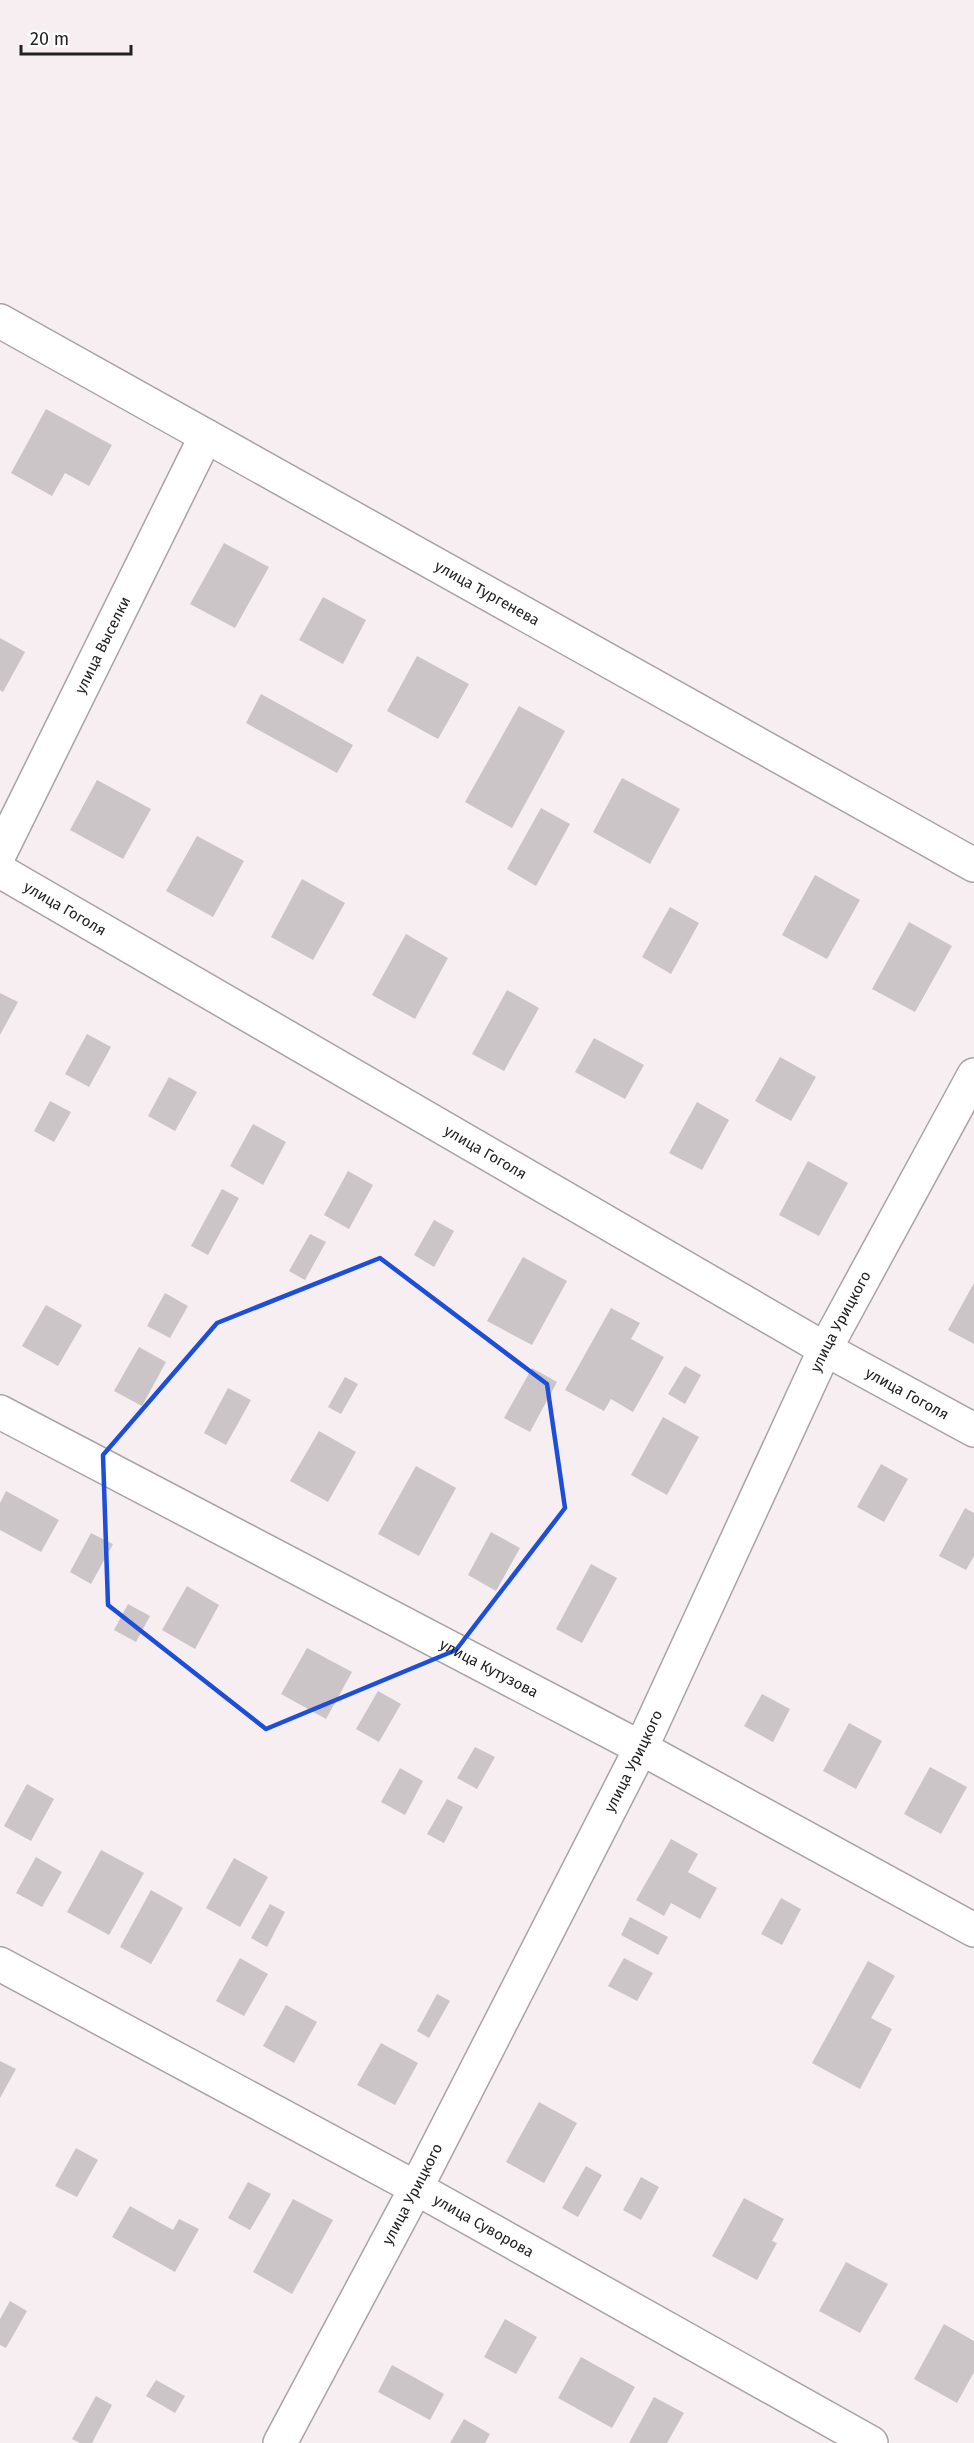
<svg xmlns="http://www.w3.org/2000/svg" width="974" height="2443" font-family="'Fira Sans',sans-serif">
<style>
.building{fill:#ccc5c8}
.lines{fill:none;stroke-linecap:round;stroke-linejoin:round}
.minor-casing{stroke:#aaa3a5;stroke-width:36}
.secondary-casing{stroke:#aaa3a5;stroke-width:36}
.minor{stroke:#fff;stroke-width:33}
.secondary{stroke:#fff;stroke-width:33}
.marked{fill:none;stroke:#1d4ed8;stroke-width:4.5;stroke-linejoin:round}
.labels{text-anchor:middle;stroke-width:6;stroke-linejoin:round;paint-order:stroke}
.street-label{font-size:15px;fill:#232122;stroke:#fff}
</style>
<rect width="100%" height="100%" fill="#f6eef1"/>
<path class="building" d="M 46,409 L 112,445 L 89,486 L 65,473 L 52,496 L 11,473 Z
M 224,543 L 269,567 L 235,628 L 190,604 Z
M 323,597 L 366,620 L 343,664 L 299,640 Z
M 0,638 L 25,652 L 3,692 L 0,690 Z
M 417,656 L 469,684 L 438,739 L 387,711 Z
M 261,694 L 353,745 L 337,773 L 246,723 Z
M 519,706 L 565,731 L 512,828 L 465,802 Z
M 622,778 L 680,809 L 650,864 L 593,832 Z
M 97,780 L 151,809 L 123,859 L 70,830 Z
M 541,808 L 570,824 L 536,886 L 507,869 Z
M 197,836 L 244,861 L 213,917 L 166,891 Z
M 815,875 L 860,900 L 827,959 L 782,935 Z
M 302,879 L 345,903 L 313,960 L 271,937 Z
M 670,907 L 699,923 L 671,974 L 642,957 Z
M 909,922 L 952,946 L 915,1012 L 872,989 Z
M 406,934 L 448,958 L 415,1019 L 372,995 Z
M 507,990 L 539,1008 L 504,1071 L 472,1054 Z
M 0,993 L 18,1002 L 0,1035 Z
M 87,1034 L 111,1047 L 89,1087 L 65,1074 Z
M 594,1038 L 644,1065 L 625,1099 L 575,1072 Z
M 780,1057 L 816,1077 L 791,1121 L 755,1101 Z
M 169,1077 L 197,1092 L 175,1131 L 148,1116 Z
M 50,1101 L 71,1112 L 54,1142 L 34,1131 Z
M 697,1102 L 729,1120 L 702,1170 L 669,1153 Z
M 253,1124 L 286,1142 L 263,1185 L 230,1166 Z
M 808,1161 L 848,1183 L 819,1236 L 779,1215 Z
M 348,1171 L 373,1185 L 349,1229 L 324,1215 Z
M 222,1189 L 239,1198 L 208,1255 L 191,1246 Z
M 434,1220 L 454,1231 L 434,1267 L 414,1255 Z
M 310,1234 L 326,1242 L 305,1280 L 289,1271 Z
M 523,1257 L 567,1281 L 532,1345 L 487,1321 Z
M 974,1283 L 974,1344 L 948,1330 Z
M 165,1293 L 188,1306 L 170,1338 L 147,1326 Z
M 46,1305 L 82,1325 L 58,1366 L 22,1346 Z
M 611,1308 L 640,1323 L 631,1339 L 664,1357 L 633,1412 L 611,1399 L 604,1411 L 565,1390 Z
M 139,1347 L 166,1362 L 142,1406 L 114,1391 Z
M 685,1366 L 701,1375 L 685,1404 L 668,1394 Z
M 532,1368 L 557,1382 L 530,1432 L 504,1418 Z
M 345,1377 L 358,1384 L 341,1414 L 328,1407 Z
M 228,1388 L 251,1400 L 226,1445 L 204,1433 Z
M 663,1417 L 699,1437 L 667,1495 L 631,1475 Z
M 319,1431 L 356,1452 L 328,1502 L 290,1481 Z
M 881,1464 L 908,1479 L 884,1522 L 857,1507 Z
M 416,1466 L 456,1488 L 419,1556 L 378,1534 Z
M 6,1491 L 59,1520 L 41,1552 L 0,1530 L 0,1503 Z
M 965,1508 L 974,1513 L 974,1556 L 966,1570 L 939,1556 Z
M 491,1532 L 520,1548 L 496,1591 L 468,1575 Z
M 91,1533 L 113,1544 L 91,1584 L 70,1572 Z
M 591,1564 L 617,1578 L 582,1643 L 556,1629 Z
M 187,1586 L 219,1605 L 195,1649 L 162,1630 Z
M 128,1604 L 150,1616 L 136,1642 L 114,1630 Z
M 307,1648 L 352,1672 L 326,1719 L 281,1694 Z
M 378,1691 L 401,1704 L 379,1742 L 356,1729 Z
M 762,1694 L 790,1709 L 773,1742 L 744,1726 Z
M 849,1723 L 882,1741 L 856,1789 L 823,1771 Z
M 475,1747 L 495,1757 L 477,1789 L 457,1778 Z
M 930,1767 L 967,1787 L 941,1834 L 904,1814 Z
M 400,1768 L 423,1781 L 405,1815 L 381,1802 Z
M 27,1784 L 54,1799 L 31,1841 L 4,1826 Z
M 447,1799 L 463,1807 L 444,1843 L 427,1834 Z
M 671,1839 L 698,1854 L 688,1872 L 717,1888 L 700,1919 L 671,1903 L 664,1916 L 636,1900 Z
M 101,1850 L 144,1873 L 109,1935 L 67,1912 Z
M 36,1857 L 62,1872 L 42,1907 L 16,1893 Z
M 234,1858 L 268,1877 L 240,1927 L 206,1908 Z
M 151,1890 L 183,1908 L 151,1964 L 120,1947 Z
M 781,1898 L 801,1909 L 782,1945 L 761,1934 Z
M 270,1904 L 285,1912 L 267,1947 L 251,1938 Z
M 630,1917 L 668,1937 L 658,1955 L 621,1935 Z
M 240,1958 L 268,1974 L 244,2016 L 216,2001 Z
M 624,1958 L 653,1973 L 637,2001 L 608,1986 Z
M 868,1961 L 895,1976 L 871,2018 L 892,2029 L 860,2089 L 812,2063 Z
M 437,1994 L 450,2001 L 429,2038 L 417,2031 Z
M 286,2005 L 317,2022 L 294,2063 L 263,2046 Z
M 381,2043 L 418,2063 L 395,2105 L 357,2085 Z
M 0,2061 L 16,2069 L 0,2098 Z
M 539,2102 L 577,2123 L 544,2183 L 506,2162 Z
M 76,2148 L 98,2160 L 77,2197 L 55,2186 Z
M 586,2166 L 602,2175 L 578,2217 L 562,2208 Z
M 641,2177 L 659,2187 L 641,2220 L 623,2210 Z
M 248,2182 L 271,2194 L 250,2230 L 228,2218 Z
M 744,2198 L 784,2219 L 772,2241 L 777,2243 L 757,2280 L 712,2256 Z
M 293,2199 L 333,2220 L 292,2294 L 253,2272 Z
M 130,2206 L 173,2230 L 179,2219 L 199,2229 L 175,2272 L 112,2237 Z
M 846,2262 L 888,2284 L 860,2333 L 819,2311 Z
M 10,2301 L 27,2311 L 6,2348 L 0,2345 L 0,2319 Z
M 505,2319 L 537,2337 L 516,2374 L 484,2357 Z
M 944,2324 L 974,2341 L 974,2372 L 957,2403 L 914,2379 Z
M 581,2357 L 635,2387 L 612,2428 L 558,2398 Z
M 392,2365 L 444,2394 L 430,2420 L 378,2392 Z
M 156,2380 L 185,2396 L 175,2413 L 146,2396 Z
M 96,2396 L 112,2405 L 92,2443 L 80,2443 L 72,2439 Z
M 654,2397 L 684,2413 L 667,2443 L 629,2443 Z
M 464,2419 L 490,2434 L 485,2443 L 450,2443 Z"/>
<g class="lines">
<g class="minor-casing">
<g id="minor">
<path id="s1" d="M 0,321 L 974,865"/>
<path id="s2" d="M 0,853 L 206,436"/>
<path id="s3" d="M 0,1412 L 641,1748 L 974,1930"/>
<path id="s4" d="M 0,1964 L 416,2188 L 871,2443"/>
<path id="s5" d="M 280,2443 L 416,2188 L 641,1748 L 825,1349 L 974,1075"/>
</g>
</g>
<g class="secondary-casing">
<g id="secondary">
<path id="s6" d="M 0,871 L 825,1349 L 974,1430"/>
</g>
</g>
<use href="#minor" class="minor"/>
<use href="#secondary" class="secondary"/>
</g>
<path class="marked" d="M 380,1258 L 547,1384 L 565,1508 L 456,1650 L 266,1729 L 108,1605 L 103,1455 L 217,1323 Z"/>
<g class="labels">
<g class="street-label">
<text dy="5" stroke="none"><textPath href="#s1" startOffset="558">улица Тургенева</textPath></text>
<text dy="5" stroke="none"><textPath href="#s2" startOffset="232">улица Выселки</textPath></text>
<text dy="5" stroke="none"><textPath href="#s6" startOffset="75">улица Гоголя</textPath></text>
<text dy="5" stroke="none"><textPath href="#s6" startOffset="561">улица Гоголя</textPath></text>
<text dy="5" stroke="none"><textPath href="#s5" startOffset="1254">улица Урицкого</textPath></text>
<text dy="5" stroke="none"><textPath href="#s6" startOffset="1047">улица Гоголя</textPath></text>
<text dy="5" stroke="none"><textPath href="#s3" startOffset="552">улица Кутузова</textPath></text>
<text dy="5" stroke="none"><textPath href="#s5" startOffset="768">улица Урицкого</textPath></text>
<text dy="5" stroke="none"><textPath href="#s5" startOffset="282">улица Урицкого</textPath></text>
<text dy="5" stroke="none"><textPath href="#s4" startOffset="550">улица Суворова</textPath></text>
</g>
</g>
<path d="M21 45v9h110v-9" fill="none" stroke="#232122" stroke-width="3"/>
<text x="30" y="45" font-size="18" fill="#232122" stroke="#ffffff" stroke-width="4.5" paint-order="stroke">20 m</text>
</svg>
